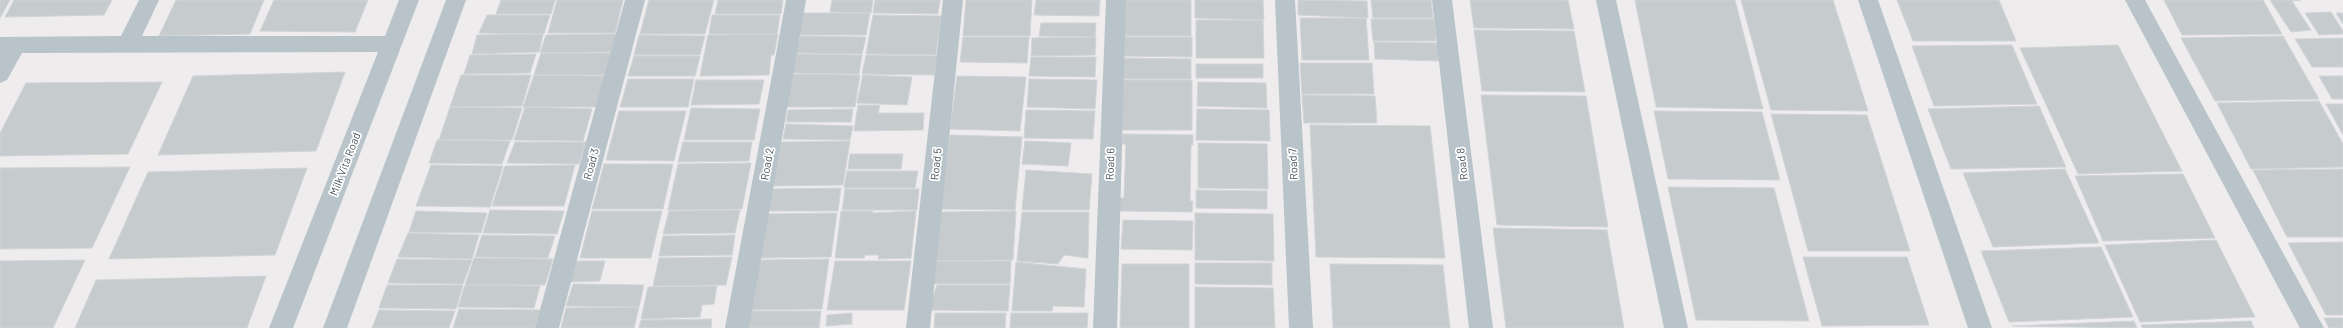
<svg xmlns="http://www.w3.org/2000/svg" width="2343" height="328" font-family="Barlow,sans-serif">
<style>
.building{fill:#c6cbce;stroke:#d1d4d8}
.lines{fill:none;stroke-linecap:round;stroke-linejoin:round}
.minor{fill:#b8c4c9;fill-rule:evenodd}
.labels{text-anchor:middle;stroke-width:3.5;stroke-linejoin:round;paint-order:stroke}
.street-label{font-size:11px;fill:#465359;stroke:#fff}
</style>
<rect width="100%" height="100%" fill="#efeced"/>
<path class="building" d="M 0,0 L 10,0 L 0,18 Z
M 14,0 L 112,0 L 104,15 L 5,17 Z
M 176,0 L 264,0 L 250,34 L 159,36 Z
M 274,0 L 368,0 L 355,32 L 260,31 Z
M 501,0 L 555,0 L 551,14 L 496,14 Z
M 557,0 L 623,0 L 615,33 L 548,33 Z
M 649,0 L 714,0 L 705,34 L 640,34 Z
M 718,0 L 783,0 L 781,14 L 715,14 Z
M 832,0 L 873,0 L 871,13 L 830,12 Z
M 875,0 L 940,0 L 938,14 L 873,13 Z
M 966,0 L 1032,0 L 1030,36 L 963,36 Z
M 1036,0 L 1100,0 L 1099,16 L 1034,15 Z
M 1124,0 L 1191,0 L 1191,36 L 1123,36 Z
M 1195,0 L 1263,0 L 1264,20 L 1195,18 Z
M 1298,0 L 1367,1 L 1368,18 L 1298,15 Z
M 1371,0 L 1431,0 L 1433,18 L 1373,18 Z
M 1470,0 L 1568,0 L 1574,29 L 1474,28 Z
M 1635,0 L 1735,0 L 1763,109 L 1656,107 Z
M 1741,0 L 1833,0 L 1868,111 L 1771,110 Z
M 1897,0 L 1999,0 L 2016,41 L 1913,41 Z
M 2164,0 L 2263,0 L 2282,34 L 2182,35 Z
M 2270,0 L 2301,0 L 2292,1 L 2311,30 L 2291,32 Z
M 2331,12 L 2343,31 L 2343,34 L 2319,35 L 2305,13 Z
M 800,13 L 870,13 L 866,35 L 796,35 Z
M 2336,13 L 2343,13 L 2343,24 Z
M 487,15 L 550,15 L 544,34 L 479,33 Z
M 712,15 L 780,15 L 777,34 L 709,34 Z
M 873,15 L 941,16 L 936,55 L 866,54 Z
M 1300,18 L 1366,18 L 1369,60 L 1302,60 Z
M 1371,19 L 1434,19 L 1436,41 L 1373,41 Z
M 1196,20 L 1263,20 L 1264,58 L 1196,58 Z
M 1041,23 L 1096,23 L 1095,37 L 1039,36 Z
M 1474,30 L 1574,31 L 1585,92 L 1482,91 Z
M 543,34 L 539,52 L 472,54 L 477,35 Z
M 616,34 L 611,52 L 540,53 L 546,35 Z
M 778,34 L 774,55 L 771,55 L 769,75 L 700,76 L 708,35 Z
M 639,35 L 705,36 L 700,55 L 634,55 Z
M 800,36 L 866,37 L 862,54 L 796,53 Z
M 2283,36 L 2319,99 L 2215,101 L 2181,38 Z
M 963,37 L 1029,37 L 1027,63 L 960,62 Z
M 1096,37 L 1095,55 L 1031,56 L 1032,38 Z
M 1124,37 L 1192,37 L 1192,57 L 1124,56 Z
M 2343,38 L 2343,67 L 2312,67 L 2295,39 Z
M 1374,42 L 1438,43 L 1439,61 L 1375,59 Z
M 2012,45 L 2037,104 L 1934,106 L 1912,46 Z
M 2118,45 L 2182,171 L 2078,174 L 2020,48 Z
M 541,53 L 612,53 L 605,75 L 534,75 Z
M 536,54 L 530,73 L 464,74 L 470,55 Z
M 796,54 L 862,55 L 859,74 L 792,73 Z
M 866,55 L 937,56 L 934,75 L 862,74 Z
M 634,56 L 700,56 L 695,76 L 628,76 Z
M 1031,57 L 1096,57 L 1095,77 L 1029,76 Z
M 1122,58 L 1191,59 L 1191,79 L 1121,79 Z
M 1300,63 L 1372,63 L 1374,94 L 1302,94 Z
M 1196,64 L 1263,64 L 1263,78 L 1196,78 Z
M 345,72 L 316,151 L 158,155 L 193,76 Z
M 792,74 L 860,75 L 855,107 L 785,107 Z
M 461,75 L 531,75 L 522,106 L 450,107 Z
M 534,75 L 606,76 L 597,107 L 523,107 Z
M 863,75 L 912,77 L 907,105 L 857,103 Z
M 957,76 L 1026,77 L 1020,131 L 950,129 Z
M 2319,76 L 2343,76 L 2343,99 L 2332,99 Z
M 628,79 L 694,79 L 688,107 L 620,107 Z
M 1029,79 L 1097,80 L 1095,109 L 1027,107 Z
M 696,80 L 764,80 L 759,104 L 691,105 Z
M 1123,80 L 1192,80 L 1192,130 L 1122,130 Z
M 162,82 L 128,154 L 0,156 L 0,133 L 26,83 Z
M 1198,82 L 1266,83 L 1267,108 L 1197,106 Z
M 1302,95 L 1375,96 L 1377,123 L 1304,123 Z
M 1481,95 L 1586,96 L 1608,227 L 1497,225 Z
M 2319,101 L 2343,144 L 2343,167 L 2251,169 L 2217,103 Z
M 2326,104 L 2343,104 L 2343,135 Z
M 858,105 L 880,105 L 878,113 L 924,113 L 923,130 L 854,131 Z
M 2039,106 L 2066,167 L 1951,169 L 1928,109 Z
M 450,107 L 522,108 L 512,140 L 439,140 Z
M 525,107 L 592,109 L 583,141 L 514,140 Z
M 691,108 L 760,109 L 754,140 L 684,140 Z
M 853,109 L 851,122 L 786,122 L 788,110 Z
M 1197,109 L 1269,110 L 1270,141 L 1196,140 Z
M 1026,110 L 1095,111 L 1093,139 L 1024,138 Z
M 619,111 L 686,111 L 674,161 L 606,160 Z
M 1654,111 L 1762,112 L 1780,180 L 1668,179 Z
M 1771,114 L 1867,115 L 1910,251 L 1808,251 Z
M 786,124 L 853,126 L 850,140 L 783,139 Z
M 1310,125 L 1430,126 L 1445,258 L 1316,257 Z
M 1123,134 L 1193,135 L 1193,145 L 1191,145 L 1190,201 L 1193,201 L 1192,212 L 1118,211 L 1119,198 L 1124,198 L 1126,144 L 1122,144 Z
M 950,135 L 1022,137 L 1015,210 L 940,209 Z
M 437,140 L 510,141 L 502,164 L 429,163 Z
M 850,141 L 843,185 L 773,186 L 781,142 Z
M 1025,141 L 1071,143 L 1068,166 L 1022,164 Z
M 515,142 L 586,142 L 579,164 L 507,163 Z
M 683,142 L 752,142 L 749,161 L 678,162 Z
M 1198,143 L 1267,144 L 1268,189 L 1198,188 Z
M 850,154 L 903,154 L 901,169 L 848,169 Z
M 751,163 L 742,209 L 668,210 L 678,164 Z
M 604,164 L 673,164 L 663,209 L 592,209 Z
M 431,165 L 503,166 L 490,207 L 416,206 Z
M 575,165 L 564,206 L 492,206 L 505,166 Z
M 130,167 L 92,248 L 0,249 L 0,168 Z
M 307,168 L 275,255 L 109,259 L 148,172 Z
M 2065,169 L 2099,243 L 1993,247 L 1963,173 Z
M 2343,169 L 2343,237 L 2287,237 L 2253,170 Z
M 1026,170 L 1092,174 L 1089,210 L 1022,210 Z
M 847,171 L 918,171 L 915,188 L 844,188 Z
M 2183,174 L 2215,238 L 2103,241 L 2075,176 Z
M 1668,187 L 1774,188 L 1809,321 L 1696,320 Z
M 841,188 L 838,211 L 767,211 L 772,189 Z
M 845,189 L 919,189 L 917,210 L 842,210 Z
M 1196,190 L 1267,191 L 1267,209 L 1196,208 Z
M 490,210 L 564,211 L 557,234 L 483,233 Z
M 740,210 L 735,233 L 663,234 L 669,211 Z
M 416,211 L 487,213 L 481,233 L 409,232 Z
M 592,211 L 662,211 L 651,258 L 580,258 Z
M 841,211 L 873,211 L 872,213 L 916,211 L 911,258 L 878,259 L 879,255 L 865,255 L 864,258 L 835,258 Z
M 1016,211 L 1013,260 L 936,261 L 941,212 Z
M 1022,212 L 1089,212 L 1088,258 L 1064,255 L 1058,264 L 1017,261 Z
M 837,213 L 831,257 L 759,258 L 767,214 Z
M 1195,213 L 1273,214 L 1274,261 L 1195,260 Z
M 1123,220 L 1193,221 L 1192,250 L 1121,249 Z
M 1493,228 L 1607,230 L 1624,328 L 1506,328 Z
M 408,233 L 479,235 L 472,259 L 398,257 Z
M 482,235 L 555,236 L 548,258 L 475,257 Z
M 735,235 L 732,255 L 659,256 L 663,236 Z
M 2216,240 L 2255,317 L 2140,322 L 2105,245 Z
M 2343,242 L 2343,315 L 2326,315 L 2288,243 Z
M 2101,247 L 2133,317 L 2009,322 L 1981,251 Z
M 732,257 L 726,285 L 653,286 L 659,258 Z
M 1803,257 L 1907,257 L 1929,325 L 1822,326 Z
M 474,258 L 553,259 L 545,285 L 465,285 Z
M 397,259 L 472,260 L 463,284 L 388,283 Z
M 829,259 L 822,309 L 750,310 L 758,260 Z
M 85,260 L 53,328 L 0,328 L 0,261 Z
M 574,261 L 605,261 L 600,281 L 569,282 Z
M 835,261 L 911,261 L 904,310 L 827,310 Z
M 935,261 L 1011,261 L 1010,284 L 933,284 Z
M 1016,262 L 1086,269 L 1084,307 L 1053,306 L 1052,311 L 1012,311 Z
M 1195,263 L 1272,263 L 1272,285 L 1195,284 Z
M 1122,264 L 1189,264 L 1189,328 L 1120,328 Z
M 1330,264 L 1443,265 L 1450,328 L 1333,328 Z
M 266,276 L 247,328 L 75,328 L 96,280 Z
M 573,284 L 644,285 L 639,307 L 566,306 Z
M 387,285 L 463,285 L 456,309 L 379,308 Z
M 465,285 L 540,286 L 534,308 L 458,307 Z
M 937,285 L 1010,285 L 1008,311 L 928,310 Z
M 717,286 L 714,304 L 702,305 L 700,317 L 641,319 L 648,287 Z
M 1195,287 L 1273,288 L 1275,328 L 1195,328 Z
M 639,307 L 634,328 L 561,328 L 566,308 Z
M 459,309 L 540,310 L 535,328 L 453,328 Z
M 379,310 L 455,311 L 449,328 L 372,328 Z
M 748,311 L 821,311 L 819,328 L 745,328 Z
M 852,313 L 852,324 L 826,326 L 827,315 Z
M 935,313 L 1006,313 L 1005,328 L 934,328 Z
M 1011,313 L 1088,313 L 1087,328 L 1010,328 Z
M 2324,318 L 2343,318 L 2343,328 L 2329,328 Z
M 712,319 L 711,328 L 639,328 L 641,320 Z
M 2134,321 L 2137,328 L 2012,326 Z
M 2251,321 L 2254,328 L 2143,328 L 2141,325 Z"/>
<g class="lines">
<path class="minor" d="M 139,0 L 159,0 L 142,36 L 385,36 L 399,0 L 419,0 L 293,328 L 269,328 L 378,52 L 22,53 L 7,80 L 0,83 L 0,37 L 121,36 Z
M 446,0 L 466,0 L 347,328 L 323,328 Z
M 625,0 L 645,0 L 559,328 L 535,328 Z
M 786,0 L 806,0 L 749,328 L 725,328 Z
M 943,0 L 963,0 L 930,328 L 906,328 Z
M 1106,0 L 1126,0 L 1117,328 L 1093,328 Z
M 1275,0 L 1295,0 L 1313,328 L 1289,328 Z
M 1432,0 L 1452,0 L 1493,328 L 1469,328 Z
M 1596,0 L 1616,0 L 1688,328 L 1664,328 Z
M 1858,0 L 1878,0 L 1992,328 L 1968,328 Z
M 2125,0 L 2145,0 L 2324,328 L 2300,328 Z"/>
</g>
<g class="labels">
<g class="street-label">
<text transform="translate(345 164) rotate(-69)" y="4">Milk Vita Road</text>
<text transform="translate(591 164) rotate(-75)" y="4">Road 3</text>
<text transform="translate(767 164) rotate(-80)" y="4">Road 2</text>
<text transform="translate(936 164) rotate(-84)" y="4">Road 5</text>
<text transform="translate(1110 164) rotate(-88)" y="4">Road 6</text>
<text transform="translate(1293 164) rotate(-93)" y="4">Road 7</text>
<text transform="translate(1462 164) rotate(-97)" y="4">Road 8</text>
</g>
</g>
</svg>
